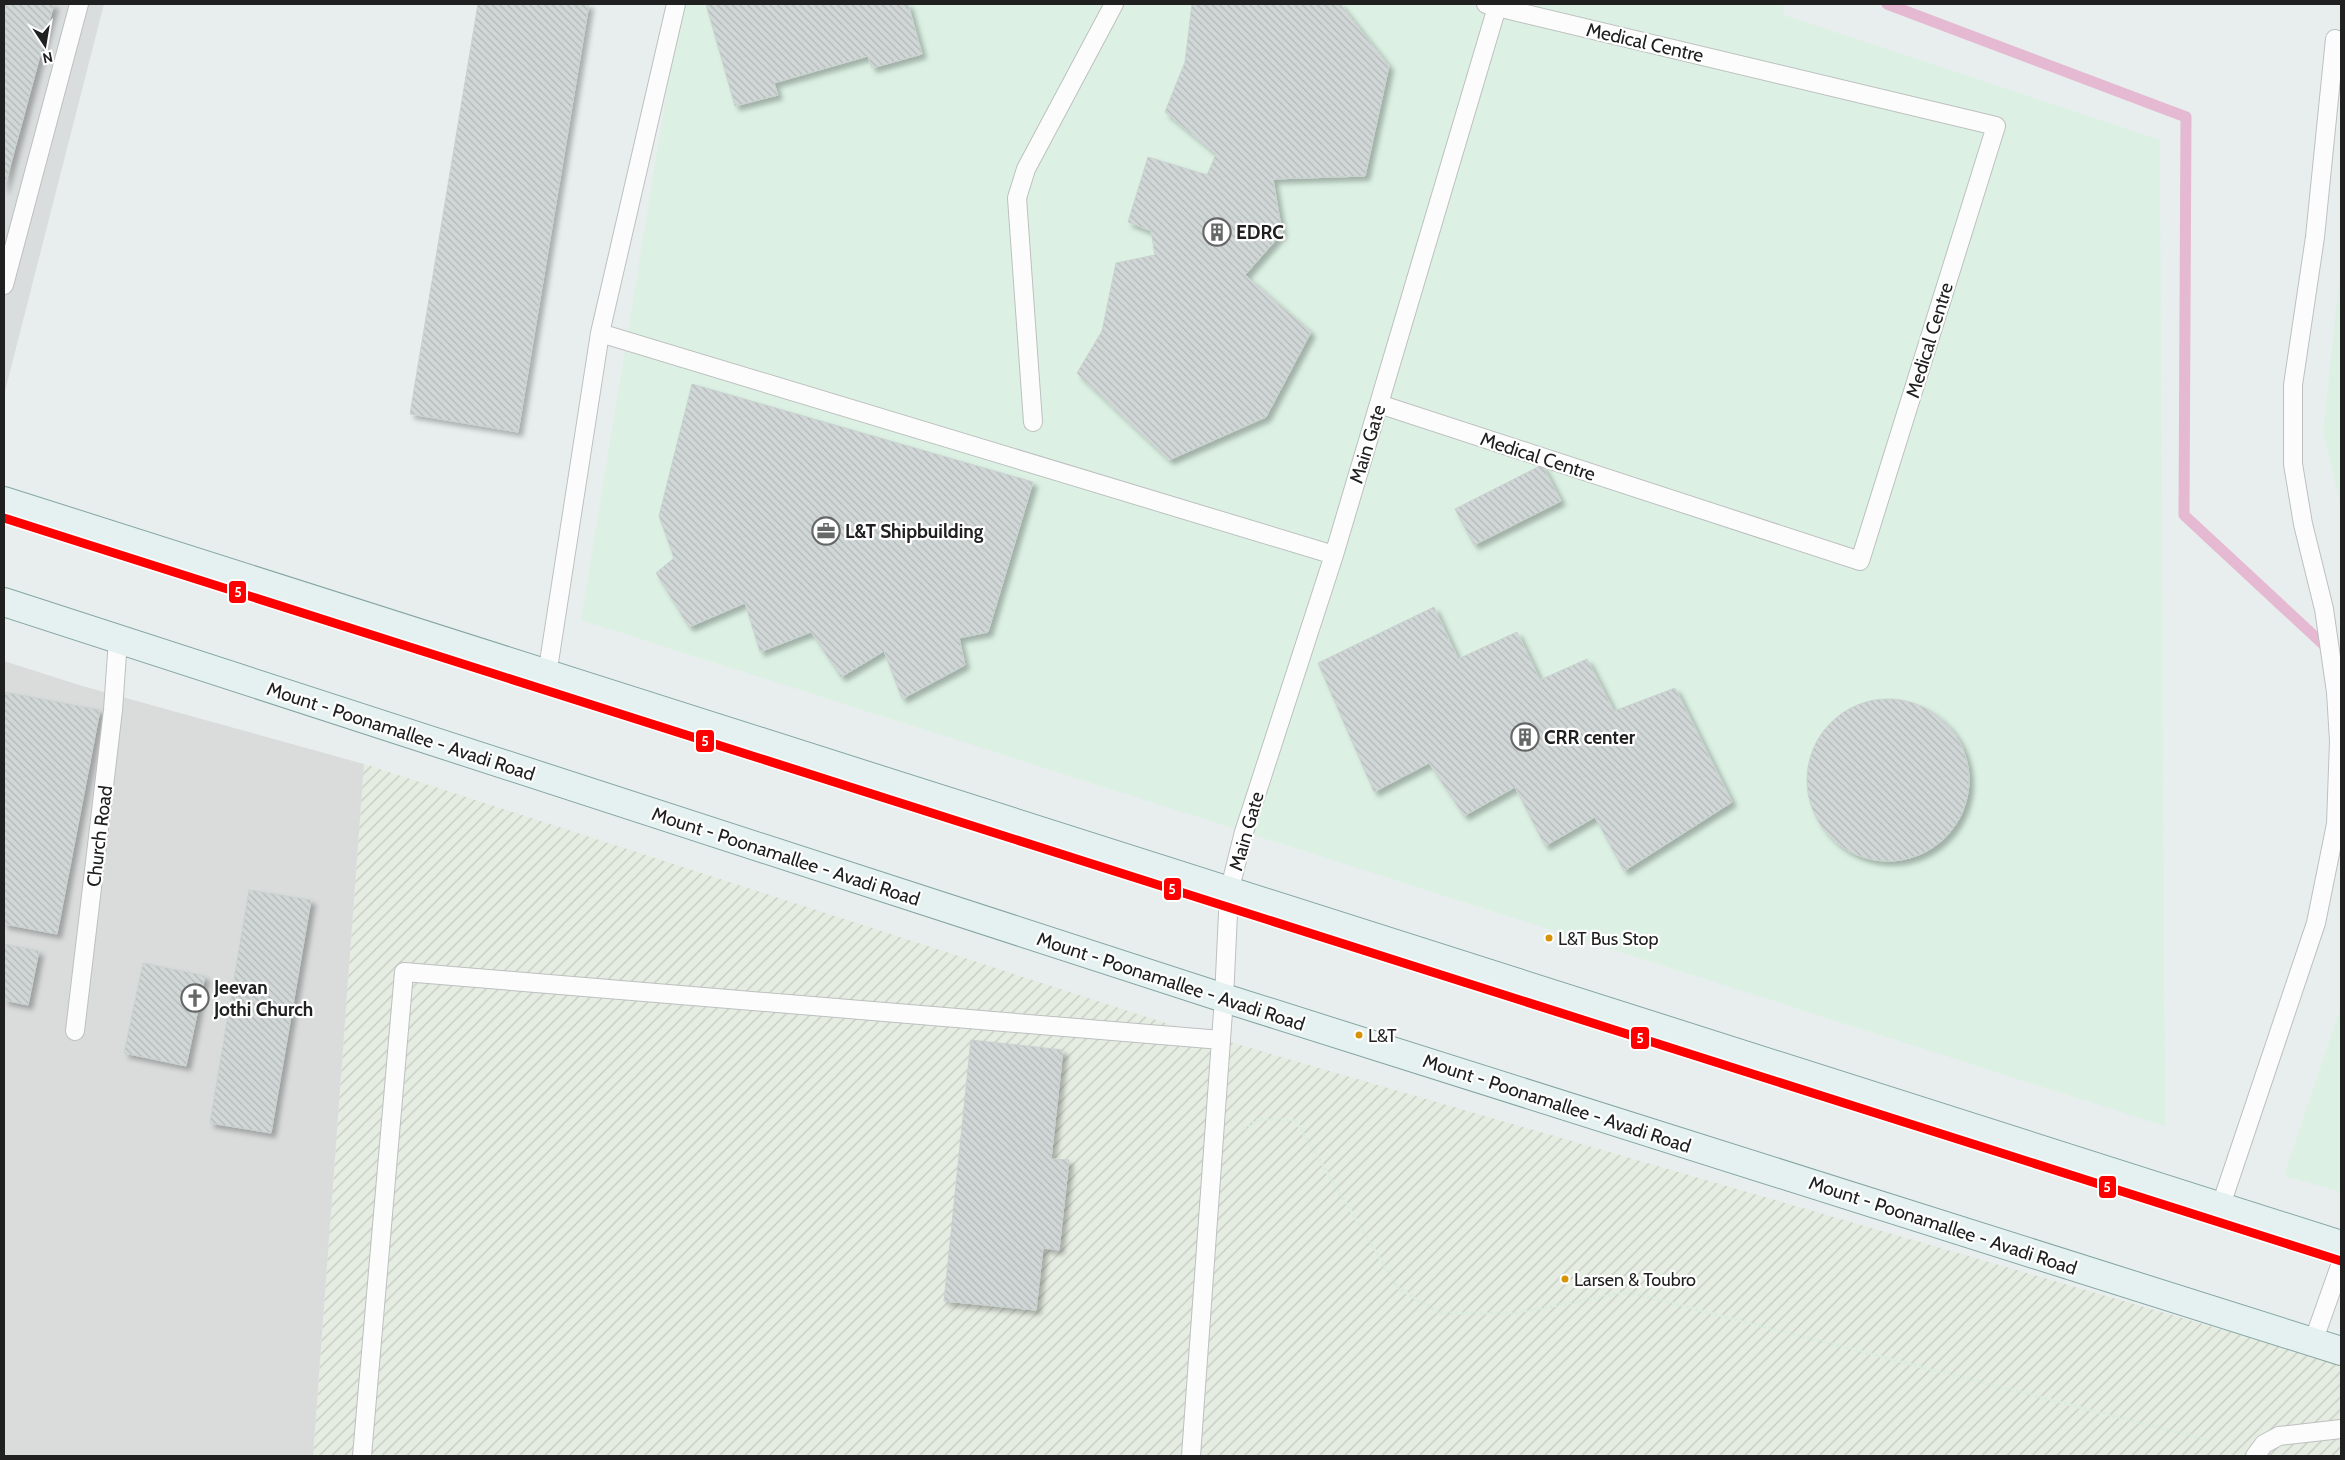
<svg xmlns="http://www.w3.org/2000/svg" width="2345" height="1460" font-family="Cabin,sans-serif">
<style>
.residential{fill:#dadddd}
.commercial{fill:#dcf1e4}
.industrial{fill:url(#industrial-furrows)}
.religious{fill:#dadcdc}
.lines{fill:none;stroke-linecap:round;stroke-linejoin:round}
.stream{stroke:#e4b9d1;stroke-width:11}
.building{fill:url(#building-back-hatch);stroke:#c9d2d0;filter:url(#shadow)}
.service-casing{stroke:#bdc0c0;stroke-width:20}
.primary-casing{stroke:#84a5a2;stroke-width:30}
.path{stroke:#d9ece0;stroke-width:3;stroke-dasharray:2.5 2.5;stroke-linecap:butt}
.service{stroke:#fcfcfc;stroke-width:18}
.primary{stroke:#e5f1f0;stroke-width:28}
.metro-1-casing{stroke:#fff;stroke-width:12}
.metro-1{stroke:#f00;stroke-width:9}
.bus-dot{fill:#d79205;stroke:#fff;stroke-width:2}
.labels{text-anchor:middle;stroke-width:4.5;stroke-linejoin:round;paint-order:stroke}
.bus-label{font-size:18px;fill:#202020;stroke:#fff;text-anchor:start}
.street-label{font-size:19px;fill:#202020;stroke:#fff}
.poi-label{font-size:19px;font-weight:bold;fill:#202020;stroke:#fff;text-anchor:start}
.line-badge{stroke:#fff;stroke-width:2}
.badge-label{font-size:14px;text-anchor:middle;font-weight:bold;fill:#fff}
</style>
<defs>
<pattern id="industrial-furrows" width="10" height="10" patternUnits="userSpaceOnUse" patternTransform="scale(1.25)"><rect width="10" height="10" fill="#e5ece1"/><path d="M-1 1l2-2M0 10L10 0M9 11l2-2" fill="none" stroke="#c4cac1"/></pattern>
<pattern id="building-back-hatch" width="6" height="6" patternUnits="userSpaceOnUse" patternTransform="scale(1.25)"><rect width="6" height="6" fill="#d0d7d6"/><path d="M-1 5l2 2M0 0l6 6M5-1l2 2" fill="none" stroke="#b2b8b7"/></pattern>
<filter id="shadow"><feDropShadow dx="4.5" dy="4.5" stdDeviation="2.5" flood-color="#0004"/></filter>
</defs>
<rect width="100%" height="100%" fill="#e8eeee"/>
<path class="residential" d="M 4,4 L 104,4 L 4,395 Z"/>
<path class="commercial" d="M 681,4 L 1783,4 L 1784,15 L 2160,140 L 2165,1126 L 581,620 Z
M 2341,263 L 2341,508 L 2323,432 Z
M 2341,1006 L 2341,1192 L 2284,1176 Z"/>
<path class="industrial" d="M 364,764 L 1181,1028 L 2341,1364 L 2341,1456 L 313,1456 Z"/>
<path class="religious" d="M 4,661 L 79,685 L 364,764 L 313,1456 L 4,1456 Z"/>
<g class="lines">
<path class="stream" d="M 1887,4 L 2186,117 L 2184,515 L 2325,646"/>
</g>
<path class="building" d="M 4,4 L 54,4 L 4,189 Z
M 478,4 L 589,4 L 518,432 L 410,414 Z
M 706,4 L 908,4 L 922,54 L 872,68 L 868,56 L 774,83 L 778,95 L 735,106 Z
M 1192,4 L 1340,4 L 1389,66 L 1365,176 L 1273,179 L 1282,233 L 1245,275 L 1311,332 L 1266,417 L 1169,460 L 1077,373 L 1102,331 L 1116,263 L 1155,255 L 1151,231 L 1128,222 L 1148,157 L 1207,175 L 1216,154 L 1165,112 L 1185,62 Z
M 692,384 L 1033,482 L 988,632 L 959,638 L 965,665 L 902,699 L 884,651 L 841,677 L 811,632 L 760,652 L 745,603 L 689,627 L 656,573 L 674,558 L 659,516 Z
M 1542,465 L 1561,501 L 1474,545 L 1455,509 Z
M 1434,607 L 1458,659 L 1517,632 L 1540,680 L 1587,659 L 1614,711 L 1675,688 L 1732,802 L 1624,871 L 1595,817 L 1545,846 L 1515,787 L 1464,816 L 1429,763 L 1374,792 L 1318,663 Z
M 4,692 L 100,710 L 57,934 L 4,924 Z
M1807 780a81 81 0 1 1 162 0a81 81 0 1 1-162 0Z
M 249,890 L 311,900 L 271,1133 L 210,1123 Z
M 4,944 L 39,951 L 28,1005 L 4,1000 Z
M 143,963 L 205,976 L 186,1066 L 124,1053 Z
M 971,1040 L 1063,1050 L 1051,1159 L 1069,1160 L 1059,1250 L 1043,1248 L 1036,1310 L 944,1301 Z"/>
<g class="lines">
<g class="service-casing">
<path id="service" d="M 4,285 L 79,4
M 600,333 L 1334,555
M 1379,404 L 1860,561 L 1996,126 L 1497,7 L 1498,4
M 1033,422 L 1017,198 L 1026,169 L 1114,4
M 547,675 L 600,333 L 676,4
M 75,1031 L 113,710 L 118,640
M 2220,1208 L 2316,923 L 2336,824 L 2339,741 L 2336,692 L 2324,609 L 2303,524 L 2293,464 L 2293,385 L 2315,237 L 2335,39
M 2313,1342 L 2341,1263
M 362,1456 L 404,972 L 1221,1040
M 1191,1456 L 1224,998 L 1229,892 L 1244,832 L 1334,555 L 1497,7 L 1486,4
M 2255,1456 L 2264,1444 L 2279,1436 L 2341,1429"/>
</g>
<g class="primary-casing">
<path id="primary" d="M 4,501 L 2341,1245
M 4,602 L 1224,998 L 2341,1351"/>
</g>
<path class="path" d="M 1244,1129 L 1259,1119 L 1295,1120 L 1398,1288 L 1440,1313 L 1516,1313 L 1628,1292 L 2208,1440"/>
<use href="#service" class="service"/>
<use href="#primary" class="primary"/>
<g class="metro-1-casing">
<path id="metro-1" d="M 4,518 L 2341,1261"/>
</g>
<use href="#metro-1" class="metro-1"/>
</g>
<defs>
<g id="building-ring" transform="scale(1.4375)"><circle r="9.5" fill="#fff" stroke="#666868" stroke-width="1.5"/><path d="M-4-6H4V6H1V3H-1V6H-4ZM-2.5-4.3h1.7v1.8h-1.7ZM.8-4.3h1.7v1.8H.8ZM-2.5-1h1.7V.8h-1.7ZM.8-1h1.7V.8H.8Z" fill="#666868"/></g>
<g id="office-ring" transform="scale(1.4375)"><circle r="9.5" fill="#fff" stroke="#666868" stroke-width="1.5"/><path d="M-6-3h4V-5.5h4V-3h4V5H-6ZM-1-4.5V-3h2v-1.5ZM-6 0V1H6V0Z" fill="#666868"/></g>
<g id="church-ring" transform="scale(1.4375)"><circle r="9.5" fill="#fff" stroke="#666868" stroke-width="1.5"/><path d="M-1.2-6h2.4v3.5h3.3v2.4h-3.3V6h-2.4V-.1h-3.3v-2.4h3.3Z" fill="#666868"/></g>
</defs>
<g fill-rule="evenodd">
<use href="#building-ring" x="1217" y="232"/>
<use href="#office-ring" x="826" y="531"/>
<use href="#building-ring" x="1525" y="737"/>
<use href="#church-ring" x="195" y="998"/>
</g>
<g class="bus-dot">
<circle cx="1549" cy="938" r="4.5"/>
<circle cx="1359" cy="1035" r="4.5"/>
<circle cx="1565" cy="1279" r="4.5"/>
</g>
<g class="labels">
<g class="bus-label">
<text x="1558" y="945">L&amp;T Bus Stop</text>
<text x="1368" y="1042">L&amp;T</text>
<text x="1574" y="1286">Larsen &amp; Toubro</text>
</g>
<g class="street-label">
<text transform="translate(1645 42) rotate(13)" y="7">Medical Centre</text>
<text transform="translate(1929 340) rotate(-73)" y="7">Medical Centre</text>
<text transform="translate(1367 444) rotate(-73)" y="7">Main Gate</text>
<text transform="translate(1538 456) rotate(18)" y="7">Medical Centre</text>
<text transform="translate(401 731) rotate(18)" y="7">Mount - Poonamallee - Avadi Road</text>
<text transform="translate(1246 831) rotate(-74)" y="7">Main Gate</text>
<text transform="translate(99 836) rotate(-83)" y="7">Church Road</text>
<text transform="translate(786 856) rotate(18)" y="7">Mount - Poonamallee - Avadi Road</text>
<text transform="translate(1171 981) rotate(18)" y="7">Mount - Poonamallee - Avadi Road</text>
<text transform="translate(1557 1103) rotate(18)" y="7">Mount - Poonamallee - Avadi Road</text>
<text transform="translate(1943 1225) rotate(18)" y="7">Mount - Poonamallee - Avadi Road</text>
</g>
<g class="poi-label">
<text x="1236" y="239">EDRC</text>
<text x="845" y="538">L&amp;T Shipbuilding</text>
<text x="1544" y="744">CRR center</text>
<text x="214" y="994">Jeevan<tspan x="214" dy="22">Jothi Church</tspan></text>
</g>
</g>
<g class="line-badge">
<rect x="228" y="580" width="19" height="24" rx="5" fill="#f00"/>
<rect x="695" y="729" width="20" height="24" rx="5" fill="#f00"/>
<rect x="1163" y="877" width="19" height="24" rx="5" fill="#f00"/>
<rect x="1630" y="1026" width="20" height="24" rx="5" fill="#f00"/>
<rect x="2098" y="1175" width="19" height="24" rx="5" fill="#f00"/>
</g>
<g class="badge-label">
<text x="238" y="597">5</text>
<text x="705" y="746">5</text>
<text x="1172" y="894">5</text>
<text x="1640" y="1043">5</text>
<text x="2107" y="1192">5</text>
</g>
<rect width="2345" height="1460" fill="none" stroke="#202020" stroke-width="10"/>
<g transform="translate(45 45) rotate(168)" stroke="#ffffff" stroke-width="4" paint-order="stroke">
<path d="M0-4L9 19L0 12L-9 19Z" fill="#202020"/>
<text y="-8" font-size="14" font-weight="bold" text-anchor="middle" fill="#202020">N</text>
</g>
</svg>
